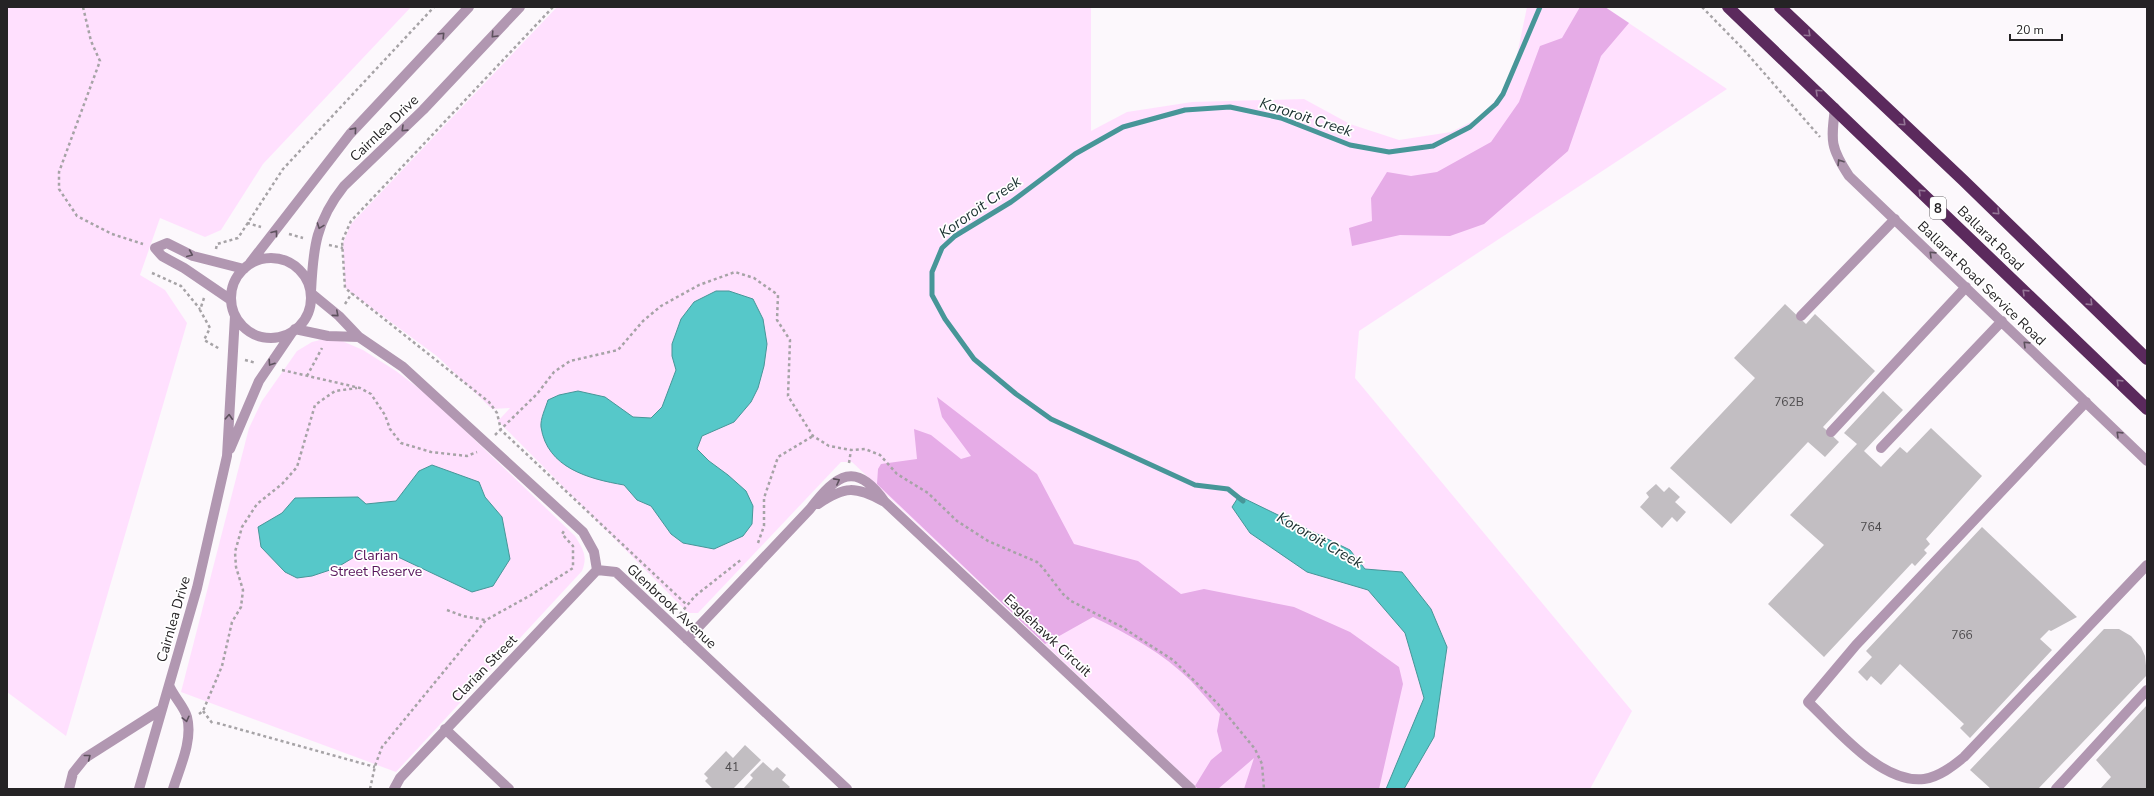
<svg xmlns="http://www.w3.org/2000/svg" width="2154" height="796" font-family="'Nunito Sans',sans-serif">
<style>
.green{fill:#ffe0fe}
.forest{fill:#e6ace7}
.water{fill:#56c8c9;stroke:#479698}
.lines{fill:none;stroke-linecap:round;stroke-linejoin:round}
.stream{stroke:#479698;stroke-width:5}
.building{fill:#c2bec2}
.path{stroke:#a6a3a6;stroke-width:2.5;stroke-dasharray:3 3;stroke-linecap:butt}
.minor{stroke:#b197b1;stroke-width:10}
.highway{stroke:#5b2a5d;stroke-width:12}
.oneway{stroke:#947596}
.oneway2{stroke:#5d515d}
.labels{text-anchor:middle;stroke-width:3.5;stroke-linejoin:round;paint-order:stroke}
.number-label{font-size:12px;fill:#4c4a4c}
.shield{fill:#fff;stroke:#666566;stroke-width:1}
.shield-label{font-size:13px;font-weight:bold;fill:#252325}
.street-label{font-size:14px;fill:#252325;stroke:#fff}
.park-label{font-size:14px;fill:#57135a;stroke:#fff}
.water-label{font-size:15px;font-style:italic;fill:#1b3030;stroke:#fff}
</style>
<rect width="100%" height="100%" fill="#fcf8fc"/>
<path class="green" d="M 7,7 L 411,7 L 263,164 L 221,230 L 205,237 L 160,218 L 140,275 L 165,290 L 187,323 L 66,736 L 7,692 Z
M 557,7 L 1091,7 L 1091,131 L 1127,112 L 1192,102 L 1304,99 L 1350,124 L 1399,140 L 1451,132 L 1477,119 L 1499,97 L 1516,60 L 1527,7 L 1605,7 L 1727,89 L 1359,331 L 1355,378 L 1632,711 L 1590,789 L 1198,789 L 852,462 L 841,462 L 698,613 L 688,613 L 498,421 L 510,408 L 492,409 L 438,357 L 345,288 L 343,243 L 351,224 Z
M 324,339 L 342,341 L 363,350 L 396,371 L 429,396 L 575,536 C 583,549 588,556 582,571 L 396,772 L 181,692 L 249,428 L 262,401 L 297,351 L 312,342 Z"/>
<path class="forest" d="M 1580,7 L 1605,7 L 1629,23 L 1601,56 L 1568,151 L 1484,224 L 1450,236 L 1400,235 L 1352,246 L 1349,228 L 1372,221 L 1371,198 L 1387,172 L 1411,176 L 1437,172 L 1491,142 L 1519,102 L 1540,46 L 1562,38 Z
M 937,397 L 1037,474 L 1074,544 L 1138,561 L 1181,594 L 1204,589 L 1294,607 L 1350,632 L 1399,667 L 1403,684 L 1379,789 L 1244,789 L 1254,758 L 1218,789 L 1198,789 L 1195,786 L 1211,760 L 1222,751 L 1217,731 L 1220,714 C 1211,703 1201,692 1191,681 C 1164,654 1127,633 1093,617 L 1045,644 L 877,484 L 878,469 L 881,464 L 917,459 L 914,429 L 931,435 L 961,459 L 971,456 L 942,417 Z"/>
<path class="water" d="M 716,291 L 729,291 L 753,299 L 763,319 L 767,344 L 764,366 L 758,388 L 751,402 L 734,422 L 702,436 L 697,449 L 709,461 L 728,475 L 746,491 L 753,506 L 752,524 L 743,536 L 714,549 L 683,543 L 671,534 L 651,506 L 637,500 L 624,485 C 589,479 547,468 541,427 C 540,419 546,407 548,400 L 559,395 L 578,391 L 605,397 L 633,417 L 651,418 L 662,407 L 676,370 L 672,356 L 672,344 L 681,319 L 694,302 Z
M 432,465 L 479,482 L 485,497 L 502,517 L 510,559 L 493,586 L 472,592 L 398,557 L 380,552 L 361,553 L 336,568 L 312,576 L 297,578 L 285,572 L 261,547 L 258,527 L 282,513 L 295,498 L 358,497 L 366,504 L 396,501 L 419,471 Z
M 1239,496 L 1350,550 L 1365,569 L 1402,572 L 1431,609 L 1447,647 L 1434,737 L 1404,789 L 1386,789 L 1424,698 L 1405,633 L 1368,590 L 1307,572 L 1250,533 L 1232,507 Z"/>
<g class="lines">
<path class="stream" d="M 1243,501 L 1228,489 L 1195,485 L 1051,419 L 1016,394 L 974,359 L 945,319 L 932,295 L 932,272 L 942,248 L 955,236 L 1011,202 L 1075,154 L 1123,127 L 1185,110 L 1230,107 L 1281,118 L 1350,145 L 1389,152 L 1433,146 L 1470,127 L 1496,104 L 1503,94 L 1540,7"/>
</g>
<path class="building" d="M 1785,304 L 1806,324 L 1815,314 L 1875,371 L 1823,427 L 1839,442 L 1825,457 L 1808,442 L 1731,524 L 1670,468 L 1755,378 L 1734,358 Z
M 1883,391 L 1903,410 L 1864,451 L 1881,467 L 1900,447 L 1907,453 L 1931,428 L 1982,476 L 1926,539 L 1930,544 L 1924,550 L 1927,553 L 1915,566 L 1912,563 L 1824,657 L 1768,604 L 1824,545 L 1790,515 L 1857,444 L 1844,433 Z
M 1656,484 L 1664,492 L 1669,487 L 1680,497 L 1675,502 L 1686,512 L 1677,522 L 1672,517 L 1662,528 L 1640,507 L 1649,497 L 1646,493 Z
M 1982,527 L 2077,617 L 2051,631 L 2049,630 L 2040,639 L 2052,650 L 1970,738 L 1960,728 L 1964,724 L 1900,664 L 1881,685 L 1871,676 L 1867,681 L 1858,672 L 1872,657 L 1866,651 Z
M 2104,629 L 2119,629 L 2131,636 L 2141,647 L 2145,656 L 2147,675 L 2038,789 L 1991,789 L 1970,770 Z
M 2147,705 L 2147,789 L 2100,789 L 2111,777 L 2096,760 Z
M 745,745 L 761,760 L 733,789 L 711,789 L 712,788 L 705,781 L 708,778 L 704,774 L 726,751 L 733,758 Z
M 763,762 L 773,771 L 777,767 L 786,775 L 782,780 L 790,787 L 788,789 L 743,789 L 753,778 L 750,775 Z"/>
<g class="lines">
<path class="path" d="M 83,7 L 91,41 L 100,61 L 59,172 L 59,189 L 77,216 L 112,234 L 143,244
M 553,7 L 351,221 L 342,241 L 345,288 L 489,402 L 497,413 L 501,430 L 687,605
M 1702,7 L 1744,50 L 1820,137
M 247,223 L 261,227
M 289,234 L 303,238
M 329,245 L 343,248
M 216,249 L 217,244 L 238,238 L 283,169 L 434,7
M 152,273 L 181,286 L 200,309
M 204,298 L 200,310 L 210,328 L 204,340 L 220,349
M 345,304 L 352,293
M 245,360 L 256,363
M 282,370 L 360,388 L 371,394 L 385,415 L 390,429 L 401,443 L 431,452 L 467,456 L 477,452
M 307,376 L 322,348
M 495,435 L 537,394 L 554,372 L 570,361 L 618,350 L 643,321 L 661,306 L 699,285 L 735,272 L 754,278 L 778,295 L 777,320 L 790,340 L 788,396 L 813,436 L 829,446 L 851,450 L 865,449 L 880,455 L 897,474 L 928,493 L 957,521 L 988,541 L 1037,562 L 1043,568 L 1063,594 L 1071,601 L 1122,627 L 1173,660 L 1218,704 L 1255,749 L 1262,764 L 1264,789
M 849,463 L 851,450
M 758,543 L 764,526 L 764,498 L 778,457 L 813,436
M 447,610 L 463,616 L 485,620
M 680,614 L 695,596 L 742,559
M 203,711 L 213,724
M 199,714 L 203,711 L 222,666 L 232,622 L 241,607 L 243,590 L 236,567 L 235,552 L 242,527 L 257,504 L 282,484 L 297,467 L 315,405 L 335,391 L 357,388
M 217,723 L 375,767
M 370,789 L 375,766 L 382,747 L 486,620 L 531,595 L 573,568 L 573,546 L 562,534 L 564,531"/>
<path class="minor" d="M 1835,108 C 1831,141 1830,147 1849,176 L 2147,461
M231 298a40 40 0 1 1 80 0a40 40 0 1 1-80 0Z
M 250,263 L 350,134 L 469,7
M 311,292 C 313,248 316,221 344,186 L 423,110 L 520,7
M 311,293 L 339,316 L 359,337 L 403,367 L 583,532 L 594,552 L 597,570 L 616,572 L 847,789
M 231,300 L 184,268 L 162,256 L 155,248 L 167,243 L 193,256 L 244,269
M 1801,316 L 1895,219
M 295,329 L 328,336 L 359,337
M 2086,402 L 1856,645 L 1808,702 C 1837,729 1881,784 1924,779 C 1939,777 1953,766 1964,757 L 2147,565
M 1831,432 L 1966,287
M 1881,448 L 2002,321
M 230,449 L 259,381 L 293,331
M 818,504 C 845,486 855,486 883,501
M 687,639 L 810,509 C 837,474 856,460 885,502 L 1191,789
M 169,685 C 173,696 184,706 187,717 C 193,740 180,767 173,789
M 445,729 L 509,789
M 69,789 L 73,773 L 85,758 L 162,709
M 139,789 L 197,588 L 227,456 L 235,316
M 394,789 L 400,778 L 597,570
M 2056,789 L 2147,690"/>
<path class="highway" d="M 1728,7 L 2147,409
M 1780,7 L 1963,180 L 2147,359"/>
</g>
<defs><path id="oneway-chevron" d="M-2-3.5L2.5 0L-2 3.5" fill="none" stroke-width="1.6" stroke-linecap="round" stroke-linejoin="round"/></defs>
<g class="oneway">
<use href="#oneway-chevron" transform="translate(1808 34) rotate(43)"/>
<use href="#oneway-chevron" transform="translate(1818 92) rotate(-137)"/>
<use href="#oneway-chevron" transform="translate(1903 123) rotate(43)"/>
<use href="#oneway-chevron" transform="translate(1921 192) rotate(-136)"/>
<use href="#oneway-chevron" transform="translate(1997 212) rotate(44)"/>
<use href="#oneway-chevron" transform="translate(2025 292) rotate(-136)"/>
<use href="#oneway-chevron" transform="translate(2090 303) rotate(44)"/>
<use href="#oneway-chevron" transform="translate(2119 382) rotate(-136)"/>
</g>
<g class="oneway2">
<use href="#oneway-chevron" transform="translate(442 35) rotate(-46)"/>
<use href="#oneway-chevron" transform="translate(494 35) rotate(133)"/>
<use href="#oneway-chevron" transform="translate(404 129) rotate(136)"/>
<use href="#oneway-chevron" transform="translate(354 130) rotate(-49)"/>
<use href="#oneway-chevron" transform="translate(1840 162) rotate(-122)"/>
<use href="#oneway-chevron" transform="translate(320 226) rotate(110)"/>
<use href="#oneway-chevron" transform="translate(275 233) rotate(-52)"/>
<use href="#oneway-chevron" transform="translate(190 254) rotate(23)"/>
<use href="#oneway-chevron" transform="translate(1932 254) rotate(-136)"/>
<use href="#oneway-chevron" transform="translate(336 314) rotate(41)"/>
<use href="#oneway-chevron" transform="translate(2026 344) rotate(-136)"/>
<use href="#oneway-chevron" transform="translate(271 363) rotate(124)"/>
<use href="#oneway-chevron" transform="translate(229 417) rotate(-87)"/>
<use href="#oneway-chevron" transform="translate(2119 434) rotate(-136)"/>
<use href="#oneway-chevron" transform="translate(837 481) rotate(-28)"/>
<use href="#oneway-chevron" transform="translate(186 719) rotate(76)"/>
<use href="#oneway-chevron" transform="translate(88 757) rotate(-38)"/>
</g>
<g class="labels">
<g class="number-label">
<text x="1789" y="406">762B</text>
<text x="1871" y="531">764</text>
<text x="1962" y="639">766</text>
<text x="732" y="771">41</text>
</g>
<rect class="shield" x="1930" y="197" width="16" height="22" rx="3"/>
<g class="shield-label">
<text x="1938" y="213">8</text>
</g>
<g class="street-label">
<text transform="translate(384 128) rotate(-44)" y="5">Cairnlea Drive</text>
<text transform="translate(1991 238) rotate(44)" y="5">Ballarat Road</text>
<text transform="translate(1982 283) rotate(44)" y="5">Ballarat Road Service Road</text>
<text transform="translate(672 606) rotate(43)" y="5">Glenbrook Avenue</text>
<text transform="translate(173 619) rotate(-74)" y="5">Cairnlea Drive</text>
<text transform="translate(1048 635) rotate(43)" y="5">Eaglehawk Circuit</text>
<text transform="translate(484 668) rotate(-46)" y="5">Clarian Street</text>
</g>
<g class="park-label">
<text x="376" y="560">Clarian<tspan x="376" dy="16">Street Reserve</tspan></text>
</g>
<g class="water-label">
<text transform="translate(1306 117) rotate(18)" y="5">Kororoit Creek</text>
<text transform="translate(980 207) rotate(-35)" y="5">Kororoit Creek</text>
<text transform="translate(1320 540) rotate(30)" y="5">Kororoit Creek</text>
</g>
</g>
<rect width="2154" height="796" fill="none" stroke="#252325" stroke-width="16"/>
<path d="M2010 34v6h52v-6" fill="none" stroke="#252325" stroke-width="2"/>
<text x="2016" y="34" font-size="12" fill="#252325" stroke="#ffffff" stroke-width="3" paint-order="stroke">20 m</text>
</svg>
